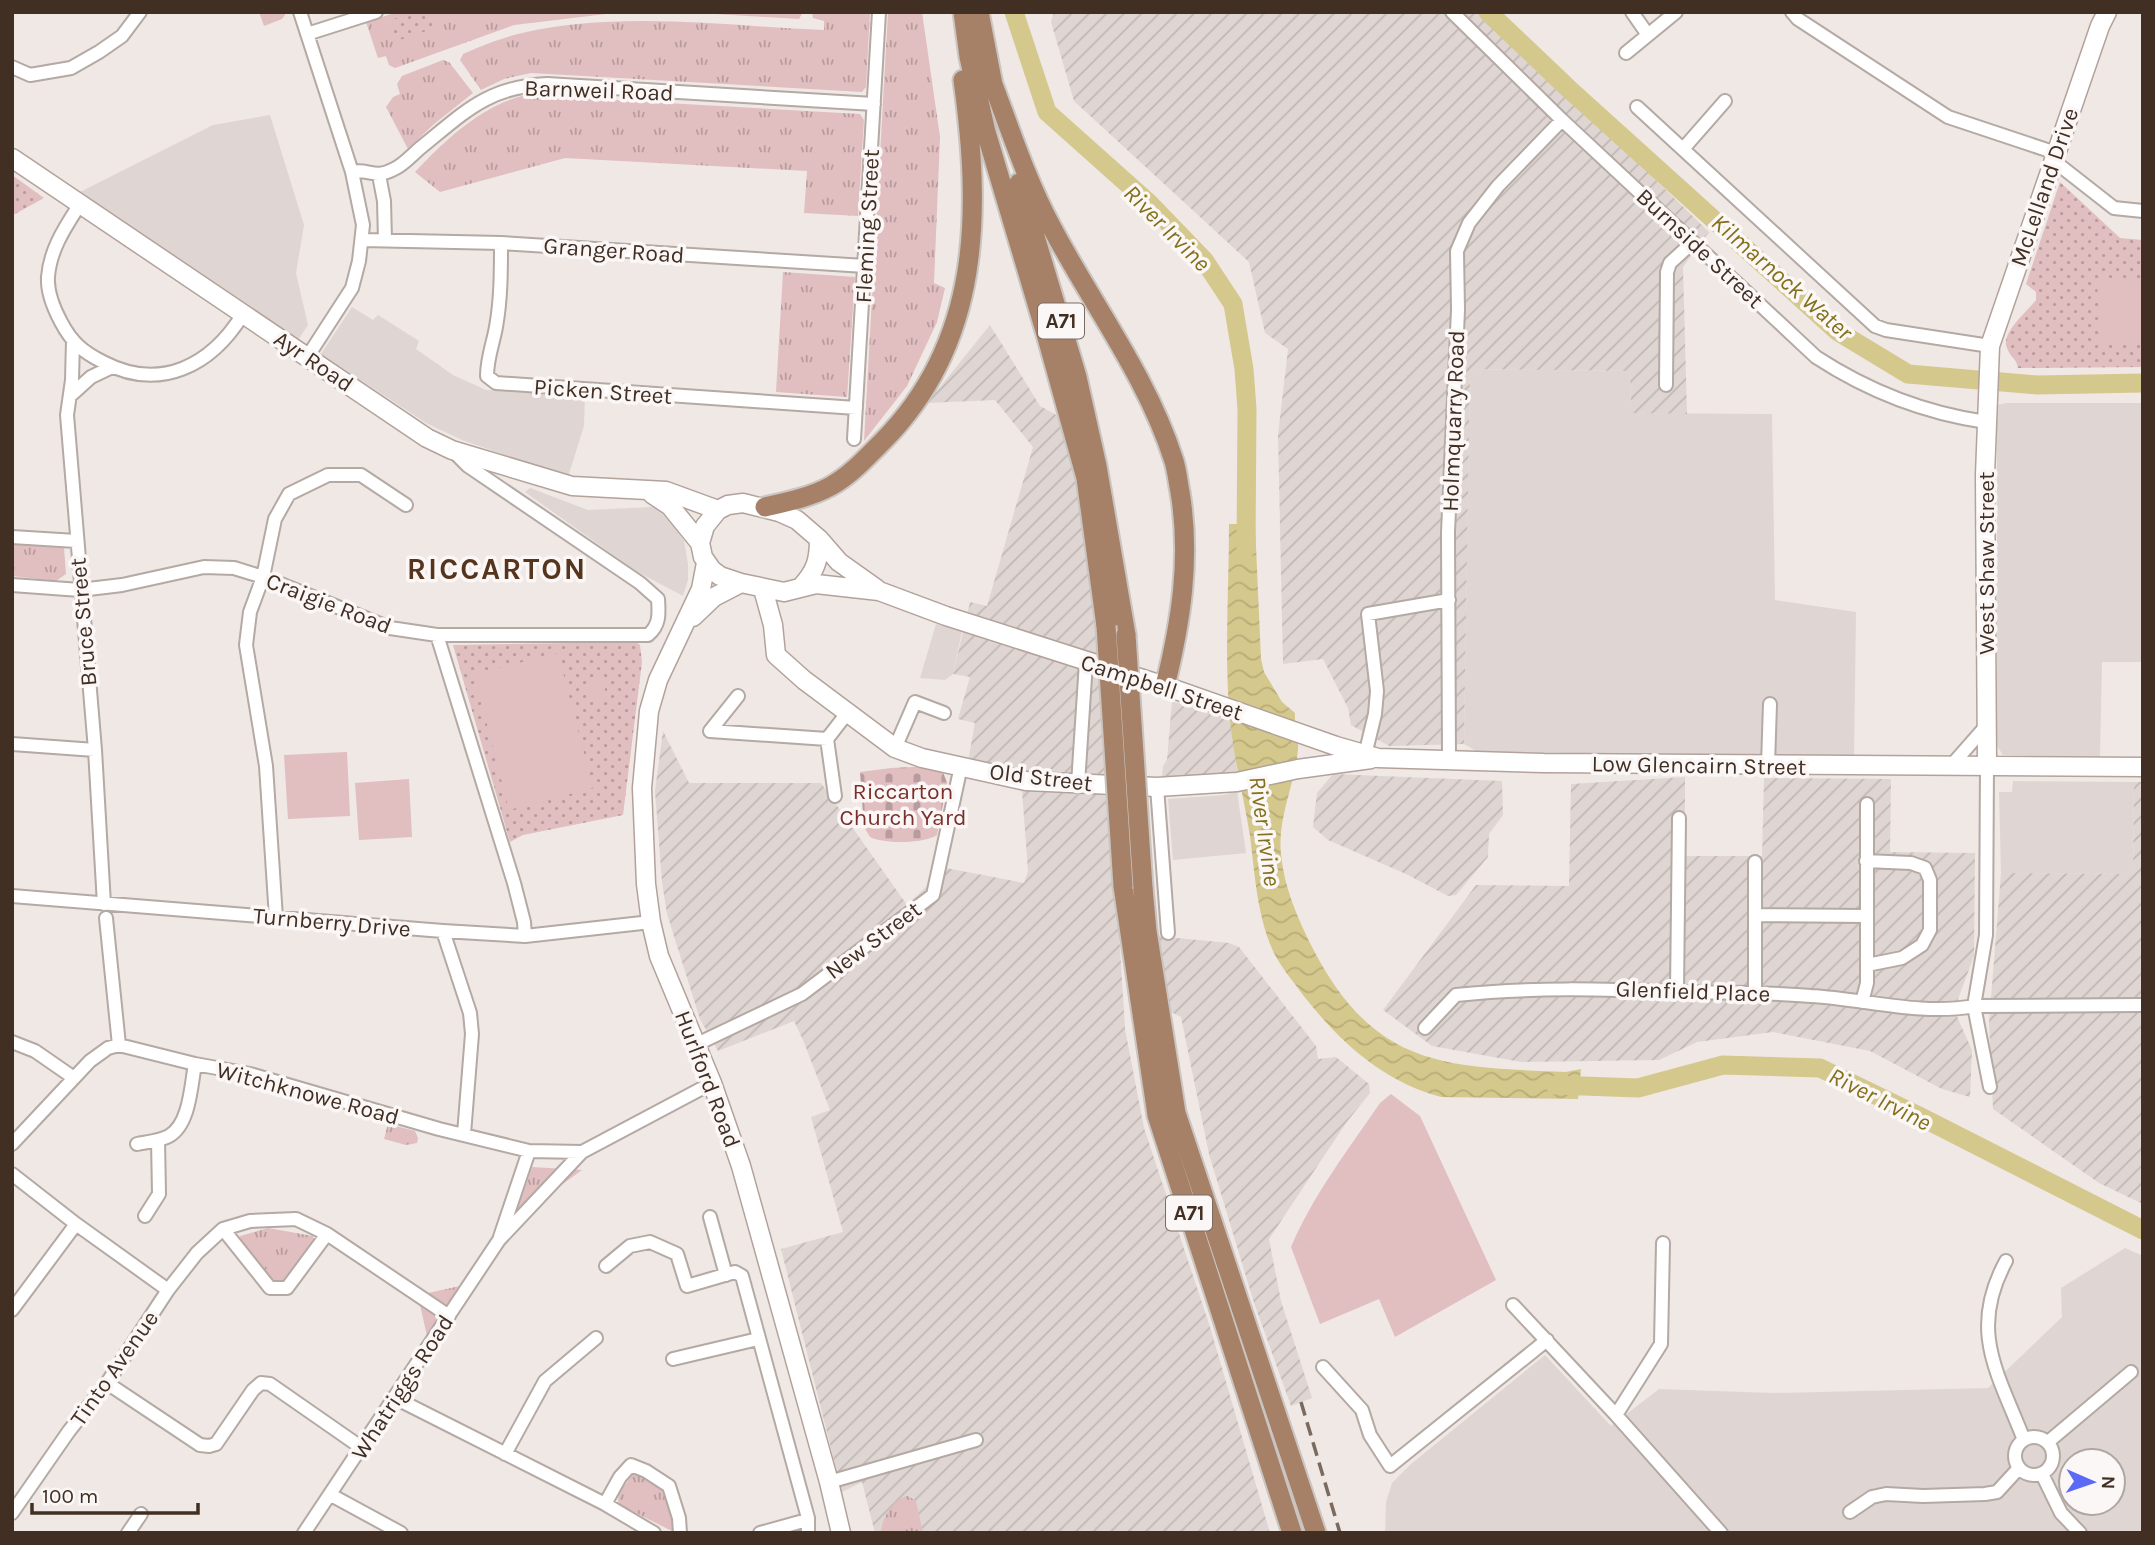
<svg xmlns="http://www.w3.org/2000/svg" width="2155" height="1545" font-family="Karla,sans-serif">
<style>
.built{fill:#dfd6d3;fill-rule:evenodd}
.industrial{fill:url(#industrial-furrows)}
.grass{fill:url(#grass-tufts)}
.cemetery{fill:url(#cemetery-stones)}
.park{fill:url(#park-dots)}
.pitch{fill:#e1bec0}
.water{fill:url(#water-waves)}
.lines{fill:none;stroke-linecap:round;stroke-linejoin:round}
.river{stroke:#d5c88c;stroke-width:19}
.street-casing{stroke:#b4a9a3;stroke-width:16}
.secondary-casing{stroke:#b3a29a;stroke-width:21}
.primary-casing{stroke:#cac5c1;stroke-width:23}
.street{stroke:#fff;stroke-width:12}
.secondary{stroke:#fff;stroke-width:18}
.primary{stroke:#a68168;stroke-width:19}
.rail{stroke:#7d6a5e;stroke-width:3.5;stroke-dasharray:14 7;stroke-linecap:butt}
.primary-bridge-casing{stroke:#cac5c1;stroke-width:23;stroke-linecap:butt}
.primary-bridge{stroke:#a68168;stroke-width:19}
.labels{text-anchor:middle;stroke-width:7;stroke-linejoin:round;paint-order:stroke}
.shield{fill:#fbf7f7;stroke:#7a6b63;stroke-width:2}
.shield-label{font-size:21px;font-weight:bold;fill:#422f23}
.street-label{font-size:23px;fill:#422f23;stroke:#fbf7f7}
.park-label{font-size:23px;fill:#7b2f2b;stroke:#fbf7f7}
.water-label{font-size:24px;font-style:italic;fill:#82701a;stroke:#fbf7f7}
.district-label{font-size:30px;font-weight:bold;letter-spacing:2px;fill:#56351e;stroke:#fbf7f7}
</style>
<defs>
<pattern id="industrial-furrows" width="10" height="10" patternUnits="userSpaceOnUse" patternTransform="scale(1.75)"><rect width="10" height="10" fill="#dfd6d3"/><path d="M-1 1l2-2M0 10L10 0M9 11l2-2" fill="none" stroke="#c1b8b5"/></pattern>
<pattern id="grass-tufts" width="24" height="20" patternUnits="userSpaceOnUse" patternTransform="scale(1.75)"><rect width="24" height="20" fill="#e1bec0"/><path d="M3 7l-1-3M5 7V3M7 7l1-3M15 17l-1-3M17 17v-4M19 17l1-3" fill="none" stroke="#b89b9c"/></pattern>
<pattern id="cemetery-stones" width="16" height="16" patternUnits="userSpaceOnUse" patternTransform="scale(1.75)"><rect width="16" height="16" fill="#e1bec0"/><path d="M2 7V4a2 2 0 0 1 4 0v3zM10 15v-3a2 2 0 0 1 4 0v3z" fill="#b89b9c"/></pattern>
<pattern id="park-dots" width="8" height="8" patternUnits="userSpaceOnUse" patternTransform="scale(1.75)"><rect width="8" height="8" fill="#e1bec0"/><path d="M2 2h.1M6 6h.1" fill="none" stroke="#b89b9c" stroke-width="1.8" stroke-linecap="round"/></pattern>
<pattern id="water-waves" width="16" height="10" patternUnits="userSpaceOnUse" patternTransform="scale(1.75)"><rect width="16" height="10" fill="#d5c88c"/><path d="M0 5q4-4 8 0t8 0" fill="none" stroke="#b8ac78"/></pattern>
</defs>
<rect width="100%" height="100%" fill="#efe8e5"/>
<path class="built" d="M 270,115 L 304,225 L 296,273 L 308,325 L 298,340 L 76,194 L 213,125 Z
M 352,307 L 373,320 L 378,315 L 419,341 L 416,349 L 453,375 L 486,390 L 585,397 L 584,426 L 568,477 L 462,440 L 426,423 L 321,354 Z
M 1470,369 L 1630,371 L 1631,413 L 1772,414 L 1775,600 L 1856,612 L 1854,757 L 1478,752 L 1464,744 Z
M 2006,403 L 2143,403 L 2143,662 L 2102,662 L 2100,757 L 2003,755 L 1997,746 L 1997,405 Z
M 530,488 L 588,510 L 653,507 L 668,518 L 684,541 L 688,564 L 688,580 L 683,596 L 636,571 L 525,492 Z
M 936,624 L 962,631 L 953,674 L 945,680 L 920,678 Z
M 2013,781 L 2134,782 L 2133,874 L 2001,873 L 1999,792 L 2012,792 Z
M 1237,791 L 1246,853 L 1173,860 L 1168,799 L 1224,795 Z
M 2125,1248 L 2143,1256 L 2143,1531 L 1385,1533 L 1386,1502 L 1392,1483 L 1411,1464 L 1545,1355 L 1611,1426 L 1659,1389 L 1773,1393 L 1988,1388 L 2062,1317 L 2061,1288 ZM 2071,1461 L 2113,1461 L 2113,1503 L 2071,1503 Z"/>
<path class="industrial" d="M 1054,12 L 1483,12 L 1709,232 L 1683,267 L 1687,414 L 1631,413 L 1630,371 L 1470,369 L 1464,744 L 1389,746 L 1351,725 L 1348,708 L 1323,659 L 1283,664 L 1278,435 L 1288,349 L 1265,333 L 1249,262 L 1074,101 L 1051,22 Z
M 990,325 L 1040,406 L 1060,417 L 1082,496 L 1102,657 L 1125,1029 L 1144,1128 L 1210,1327 L 1270,1533 L 875,1533 L 862,1482 L 842,1492 L 781,1249 L 843,1232 L 811,1117 L 830,1110 L 803,1040 L 794,1021 L 718,1051 L 700,1019 L 667,914 L 662,882 L 655,791 L 663,731 L 689,783 L 821,783 L 907,905 L 946,868 L 1024,883 L 1028,871 L 1022,791 L 1010,786 L 980,781 L 968,761 L 975,723 L 958,719 L 970,677 L 953,674 L 970,602 L 987,606 L 1033,447 L 995,400 L 927,403 Z
M 1172,701 L 1230,720 L 1238,776 L 1162,776 L 1163,766 L 1167,760 Z
M 1333,774 L 1502,781 L 1503,815 L 1489,834 L 1488,857 L 1456,895 L 1448,896 L 1406,874 L 1328,840 L 1313,827 L 1317,793 Z
M 1685,777 L 1685,856 L 1762,856 L 1764,778 L 1891,779 L 1890,852 L 1975,853 L 1974,956 L 1954,1010 L 1972,1050 L 1970,1097 L 1942,1089 L 1870,1051 L 1773,1032 L 1697,1042 L 1659,1060 L 1521,1062 L 1432,1046 L 1383,1010 L 1476,885 L 1569,886 L 1571,784 Z
M 2134,782 L 2143,782 L 2143,1204 L 2099,1183 L 1993,1109 L 1989,1023 L 2001,873 L 2133,874 Z
M 1156,936 L 1229,943 L 1239,947 L 1316,1046 L 1318,1059 L 1336,1057 L 1369,1084 L 1370,1093 L 1346,1123 L 1269,1239 L 1281,1301 L 1312,1398 L 1291,1406 L 1254,1303 L 1209,1154 L 1181,1017 L 1171,1012 L 1166,1012 Z"/>
<path class="grass" d="M 259,12 L 287,12 L 282,19 L 264,26 Z
M 398,12 L 623,12 L 514,25 L 395,68 L 389,65 L 386,56 L 378,58 L 366,22 Z
M 683,12 L 803,12 L 799,19 Z
M 812,12 L 870,12 L 866,87 L 862,92 L 531,73 L 504,79 L 481,90 L 460,60 L 463,54 C 481,46 499,39 518,34 C 618,10 723,26 824,30 L 824,21 L 813,18 Z
M 888,12 L 922,12 L 940,137 L 934,283 L 945,288 L 937,322 L 907,386 L 864,441 Z
M 443,60 L 449,62 L 473,93 L 434,124 L 408,149 L 386,107 L 393,97 L 400,94 L 397,84 L 402,76 Z
M 525,95 L 860,114 L 864,120 L 858,216 L 804,213 L 807,171 L 565,158 L 440,192 L 415,172 C 445,140 481,106 525,95 Z
M 783,272 L 855,277 L 847,397 L 776,392 Z
M 12,544 L 64,548 L 66,574 L 56,581 L 12,576 Z
M 388,1124 L 415,1131 L 418,1138 L 417,1143 L 406,1145 L 384,1139 Z
M 532,1167 L 582,1170 L 514,1219 Z
M 268,1228 L 313,1236 L 314,1242 L 282,1282 L 273,1282 L 241,1245 L 240,1236 Z
M 460,1286 L 447,1305 L 428,1293 Z
M 420,1305 L 440,1317 L 427,1336 Z
M 633,1474 C 661,1478 677,1504 676,1533 L 618,1504 L 619,1493 Z
M 908,1496 L 916,1501 L 923,1533 L 881,1533 C 881,1519 894,1498 908,1496 Z"/>
<path class="cemetery" d="M 934,766 L 943,772 L 947,783 L 937,835 C 924,844 884,844 870,837 L 864,827 L 860,772 L 891,768 Z"/>
<path class="park" d="M 416,12 L 433,12 L 438,27 L 397,41 L 390,20 Z
M 12,175 L 44,198 L 15,214 L 12,214 Z
M 2060,182 L 2120,238 L 2143,240 L 2143,367 L 2018,368 C 2017,359 2010,357 2007,348 C 2000,333 2028,311 2036,300 L 2036,292 L 2026,284 Z
M 636,642 L 640,645 L 642,662 L 623,815 L 523,835 L 510,842 L 453,645 Z"/>
<path class="pitch" d="M 2143,278 L 2143,342 L 2101,345 L 2097,282 Z
M 558,653 L 593,788 L 509,810 L 474,674 Z
M 589,680 L 605,680 L 605,699 L 589,699 Z
M 347,752 L 350,816 L 288,819 L 284,755 Z
M 409,779 L 412,837 L 359,840 L 355,783 Z
M 1391,1094 L 1420,1116 L 1496,1280 L 1395,1337 L 1379,1299 L 1320,1324 L 1291,1247 C 1313,1195 1348,1150 1380,1103 Z"/>
<path class="water" d="M 1229,524 L 1255,524 L 1261,659 L 1264,672 L 1282,702 L 1295,713 C 1294,725 1299,737 1298,750 C 1295,784 1277,819 1281,854 C 1284,888 1298,919 1313,949 C 1375,1068 1445,1067 1566,1072 L 1581,1069 L 1578,1099 L 1441,1097 C 1382,1081 1340,1042 1303,995 C 1293,981 1280,966 1273,951 C 1257,915 1255,875 1250,836 C 1244,798 1234,760 1230,721 C 1224,657 1229,588 1229,524 Z"/>
<g class="lines">
<path class="river" d="M 1014,12 L 1047,112 L 1149,203 L 1204,260 L 1233,304 L 1244,369 L 1247,409 L 1246,548
M 1488,12 L 1569,89 L 1837,331 L 1908,374 L 2037,385 L 2143,383
M 1555,1085 L 1638,1088 L 1723,1065 L 1820,1068 L 1921,1117 L 2143,1230"/>
<g class="street-casing">
<path id="street" d="M 300,12 L 352,172 L 363,225 L 359,261 L 352,288 L 308,356
M 1452,12 L 1562,120 L 1816,357 C 1868,391 1924,413 1986,422
M 1632,12 L 1648,35
M 1792,12 L 1798,19 L 1948,117 L 2056,153
M 307,34 L 376,12
M 1626,53 L 1676,12
M 12,67 L 30,75 L 71,68 L 99,52 L 122,36 L 140,12
M 1637,107 L 1875,326 L 1886,330 L 1990,346
M 1683,149 L 1725,101
M 2054,161 L 2114,208 L 2143,211
M 352,172 C 369,168 374,180 394,169 C 403,165 411,156 419,149 C 464,113 486,87 547,84 L 874,104
M 379,175 L 384,201 L 385,240
M 80,204 C 66,226 50,249 48,277 C 47,293 54,309 61,322 C 72,343 83,352 103,362 C 160,392 211,366 243,314
M 363,240 L 501,243 L 865,266
M 501,243 C 501,271 501,299 496,327 C 493,344 487,358 487,376 L 496,383 L 856,408
M 73,340 L 72,380 L 67,415 L 95,750 L 104,904
M 1666,385 L 1667,272 L 1670,263 L 1693,242
M 70,396 L 91,377 L 112,367
M 854,439 L 879,12
M 12,537 L 76,541
M 12,585 L 80,590 L 122,585 L 204,567 L 234,568 L 263,577 L 390,628 L 437,635 L 648,635 C 660,625 659,614 658,599 L 640,583 L 468,466 L 455,453
M 437,635 L 514,883 L 524,922 L 525,936
M 738,696 L 710,731 L 827,739 L 848,712
M 827,739 L 835,796
M 12,744 L 95,750
M 895,748 L 915,702 L 944,713
M 1365,755 L 1375,714 L 1377,691 L 1368,614 L 1449,600
M 1449,761 L 1448,532 L 1458,310 L 1457,251 L 1469,223 L 1498,186 L 1562,120
M 1768,765 L 1770,704
M 1987,765 L 1986,935 L 1974,1006 L 1990,1087
M 1950,767 L 1987,725
M 1078,784 L 1086,662
M 1157,787 L 1168,933
M 1866,861 L 1911,863 L 1925,868 L 1930,880 L 1930,930 L 1922,945 L 1902,958 L 1867,965
M 1755,862 L 1755,993
M 12,896 L 443,931 L 525,936 L 651,922
M 1755,915 L 1866,916
M 106,918 L 119,1045
M 276,918 L 266,766 L 246,645 L 250,612 L 263,577 L 275,519 L 289,494 L 328,475 L 361,475 L 406,505
M 443,931 L 470,1013 L 472,1034 L 464,1134
M 1677,991 L 1679,818
M 1862,1002 L 1867,983 L 1867,804
M 1425,1028 L 1456,995 C 1530,987 1604,989 1678,992 C 1722,993 1767,992 1811,996 C 1865,999 1921,1016 1974,1006 L 2143,1005
M 12,1042 L 35,1051 L 74,1078
M 695,1045 L 802,994 L 933,895 L 961,766
M 12,1144 L 90,1061 L 108,1048 L 119,1045 L 195,1064 L 250,1074 L 439,1129 L 529,1151 L 582,1152
M 137,1144 C 147,1142 160,1141 169,1136 C 190,1124 191,1085 195,1064
M 12,1174 L 76,1224 L 168,1290
M 145,1216 L 159,1194 L 158,1140
M 710,1217 L 726,1275
M 223,1229 L 270,1288 L 287,1288 L 327,1234
M 500,1237 L 529,1151
M 2006,1261 C 1968,1331 1998,1373 2024,1440
M 606,1266 L 630,1246 L 650,1242 L 677,1254 L 687,1286 L 735,1272 L 742,1276 L 808,1518 L 808,1533
M 1513,1305 L 1616,1415 L 1721,1533
M 12,1310 L 76,1224
M 673,1359 L 758,1339
M 1323,1367 L 1362,1410 L 1370,1435 L 1390,1466 L 1547,1340
M 107,1383 L 200,1445 L 209,1446 L 216,1444 L 253,1390 L 261,1383 L 270,1384 L 362,1448
M 395,1398 L 605,1504 L 654,1533
M 1616,1415 L 1661,1344 L 1663,1243
M2015 1456a19 19 0 1 1 38 0a19 19 0 1 1-38 0Z
M 2048,1442 L 2131,1372
M 505,1454 L 545,1381 L 596,1338
M 2042,1474 L 2061,1513 L 2080,1533
M 829,1482 L 976,1440
M 331,1495 L 401,1533
M 605,1504 L 620,1477 L 631,1465 L 646,1471 L 669,1486 L 679,1518 L 680,1533
M 1850,1512 L 1872,1497 L 1886,1494 L 1923,1496 L 1985,1494 L 1997,1492 L 2019,1468
M 12,1513 L 69,1431 L 107,1383 L 168,1290 L 197,1253 L 223,1229 L 250,1221 L 296,1219 L 327,1234 L 449,1316
M 128,1533 L 141,1514
M 304,1533 L 499,1240 L 582,1152 L 712,1083
M 760,1533 L 807,1520"/>
</g>
<g class="secondary-casing">
<path id="secondary" d="M 12,158 L 427,438 L 452,450 L 572,486 L 666,491 L 718,510
M 652,494 L 670,506 L 700,543
M 819,539 L 839,562 L 877,589
M 706,563 L 701,589 L 658,680 L 649,711 L 642,788 L 646,884 L 651,922 L 659,956 L 712,1083 L 741,1166 L 829,1482 L 841,1533
M 802,586 C 816,570 819,560 819,539 L 797,520 L 779,512 L 743,503 L 728,505 L 718,510 L 705,526 L 700,543 L 703,557 L 712,570 L 720,576 L 741,583 L 784,592 L 816,584 L 879,591 L 946,616 L 1165,686 L 1336,746 L 1378,758 L 1544,763 L 2143,767
M 763,589 L 773,625 L 776,655 L 804,680 L 895,748 L 922,758 L 1026,781 L 1157,787 L 1237,782 L 1298,769 L 1371,759
M 693,617 L 714,597 L 741,583
M 1987,765 L 1985,475 L 1990,346 L 2100,26 L 2107,12"/>
</g>
<g class="primary-casing">
<path id="primary" d="M 963,12 L 969,57 L 986,132 L 1046,334 L 1086,478 L 1106,626
M 979,12 L 994,90
M 991,79 C 1010,129 1026,179 1051,226 C 1092,304 1147,376 1174,461 C 1177,471 1178,482 1180,492 C 1191,558 1181,622 1165,686
M 1019,183 L 1077,377 L 1097,466 L 1126,635
M 765,507 C 787,502 811,497 831,486 C 851,475 867,457 883,441 C 982,341 981,211 963,80
M 1123,886 L 1157,1115 L 1292,1533
M 1143,888 L 1147,931 L 1176,1113 L 1316,1533"/>
</g>
<use href="#street" class="street"/>
<use href="#secondary" class="secondary"/>
<use href="#primary" class="primary"/>
<path class="rail" d="M 1301,1402 L 1340,1533"/>
<g class="primary-bridge-casing">
<path id="primary-bridge" d="M 1106,626 L 1123,886
M 1126,635 L 1143,888"/>
</g>
<use href="#primary-bridge" class="primary-bridge"/>
</g>
<g class="labels">
<g class="shield">
<rect x="1038" y="303.5" width="46" height="35" rx="5"/>
<rect x="1166" y="1195.5" width="46" height="35" rx="5"/>
</g>
<g class="shield-label">
<text x="1061" y="328">A71</text>
<text x="1189" y="1220">A71</text>
</g>
<g class="street-label">
<text transform="translate(599 90) rotate(2)" y="8">Barnweil Road</text>
<text transform="translate(2044 187) rotate(-71)" y="8">McLelland Drive</text>
<text transform="translate(867 226) rotate(-87)" y="8">Fleming Street</text>
<text transform="translate(1700 248) rotate(43)" y="8">Burnside Street</text>
<text transform="translate(614 250) rotate(4)" y="8">Granger Road</text>
<text transform="translate(314 361) rotate(34)" y="8">Ayr Road</text>
<text transform="translate(603 391) rotate(4)" y="8">Picken Street</text>
<text transform="translate(1453 421) rotate(-88)" y="8">Holmquarry Road</text>
<text transform="translate(1986 563) rotate(-90)" y="8">West Shaw Street</text>
<text transform="translate(329 603) rotate(21)" y="8">Craigie Road</text>
<text transform="translate(83 622) rotate(-95)" y="8">Bruce Street</text>
<text transform="translate(1162 687) rotate(18)" y="8">Campbell Street</text>
<text transform="translate(1699 765) rotate(1)" y="8">Low Glencairn Street</text>
<text transform="translate(1041 777) rotate(7)" y="8">Old Street</text>
<text transform="translate(332 922) rotate(5)" y="8">Turnberry Drive</text>
<text transform="translate(873 940) rotate(-37)" y="8">New Street</text>
<text transform="translate(1693 991) rotate(2)" y="8">Glenfield Place</text>
<text transform="translate(708 1079) rotate(69)" y="8">Hurlford Road</text>
<text transform="translate(308 1093) rotate(15)" y="8">Witchknowe Road</text>
<text transform="translate(114 1368) rotate(-55)" y="8">Tinto Avenue</text>
<text transform="translate(402 1387) rotate(-57)" y="8">Whatriggs Road</text>
</g>
<g class="park-label">
<text x="903" y="799">Riccarton<tspan x="903" dy="26">Church Yard</tspan></text>
</g>
<g class="water-label">
<text transform="translate(1167 228) rotate(45)" y="8">River Irvine</text>
<text transform="translate(1782 277) rotate(41)" y="8">Kilmarnock Water</text>
<text transform="translate(1265 831) rotate(82)" y="8">River Irvine</text>
<text transform="translate(1880 1099) rotate(27)" y="8">River Irvine</text>
</g>
<g class="district-label">
<text x="497" y="579">RICCARTON</text>
</g>
</g>
<rect width="2155" height="1545" fill="none" stroke="#422f23" stroke-width="28"/>
<g transform="translate(2092 1482) rotate(92)"><circle r="33" fill="#fbf7f7" stroke="#b1a7a2" stroke-width="2"/>
<path d="M0-5L12 26L0 18L-12 26Z" fill="#5b69f7"/>
<text y="-10" font-size="19" font-weight="bold" text-anchor="middle" fill="#422f23">N</text>
</g>
<path d="M32 1503v10h166v-10" fill="none" stroke="#422f23" stroke-width="3.5"/>
<text x="42" y="1503" font-size="21" fill="#422f23" stroke="#fbf7f7" stroke-width="5" paint-order="stroke">100 m</text>
</svg>
